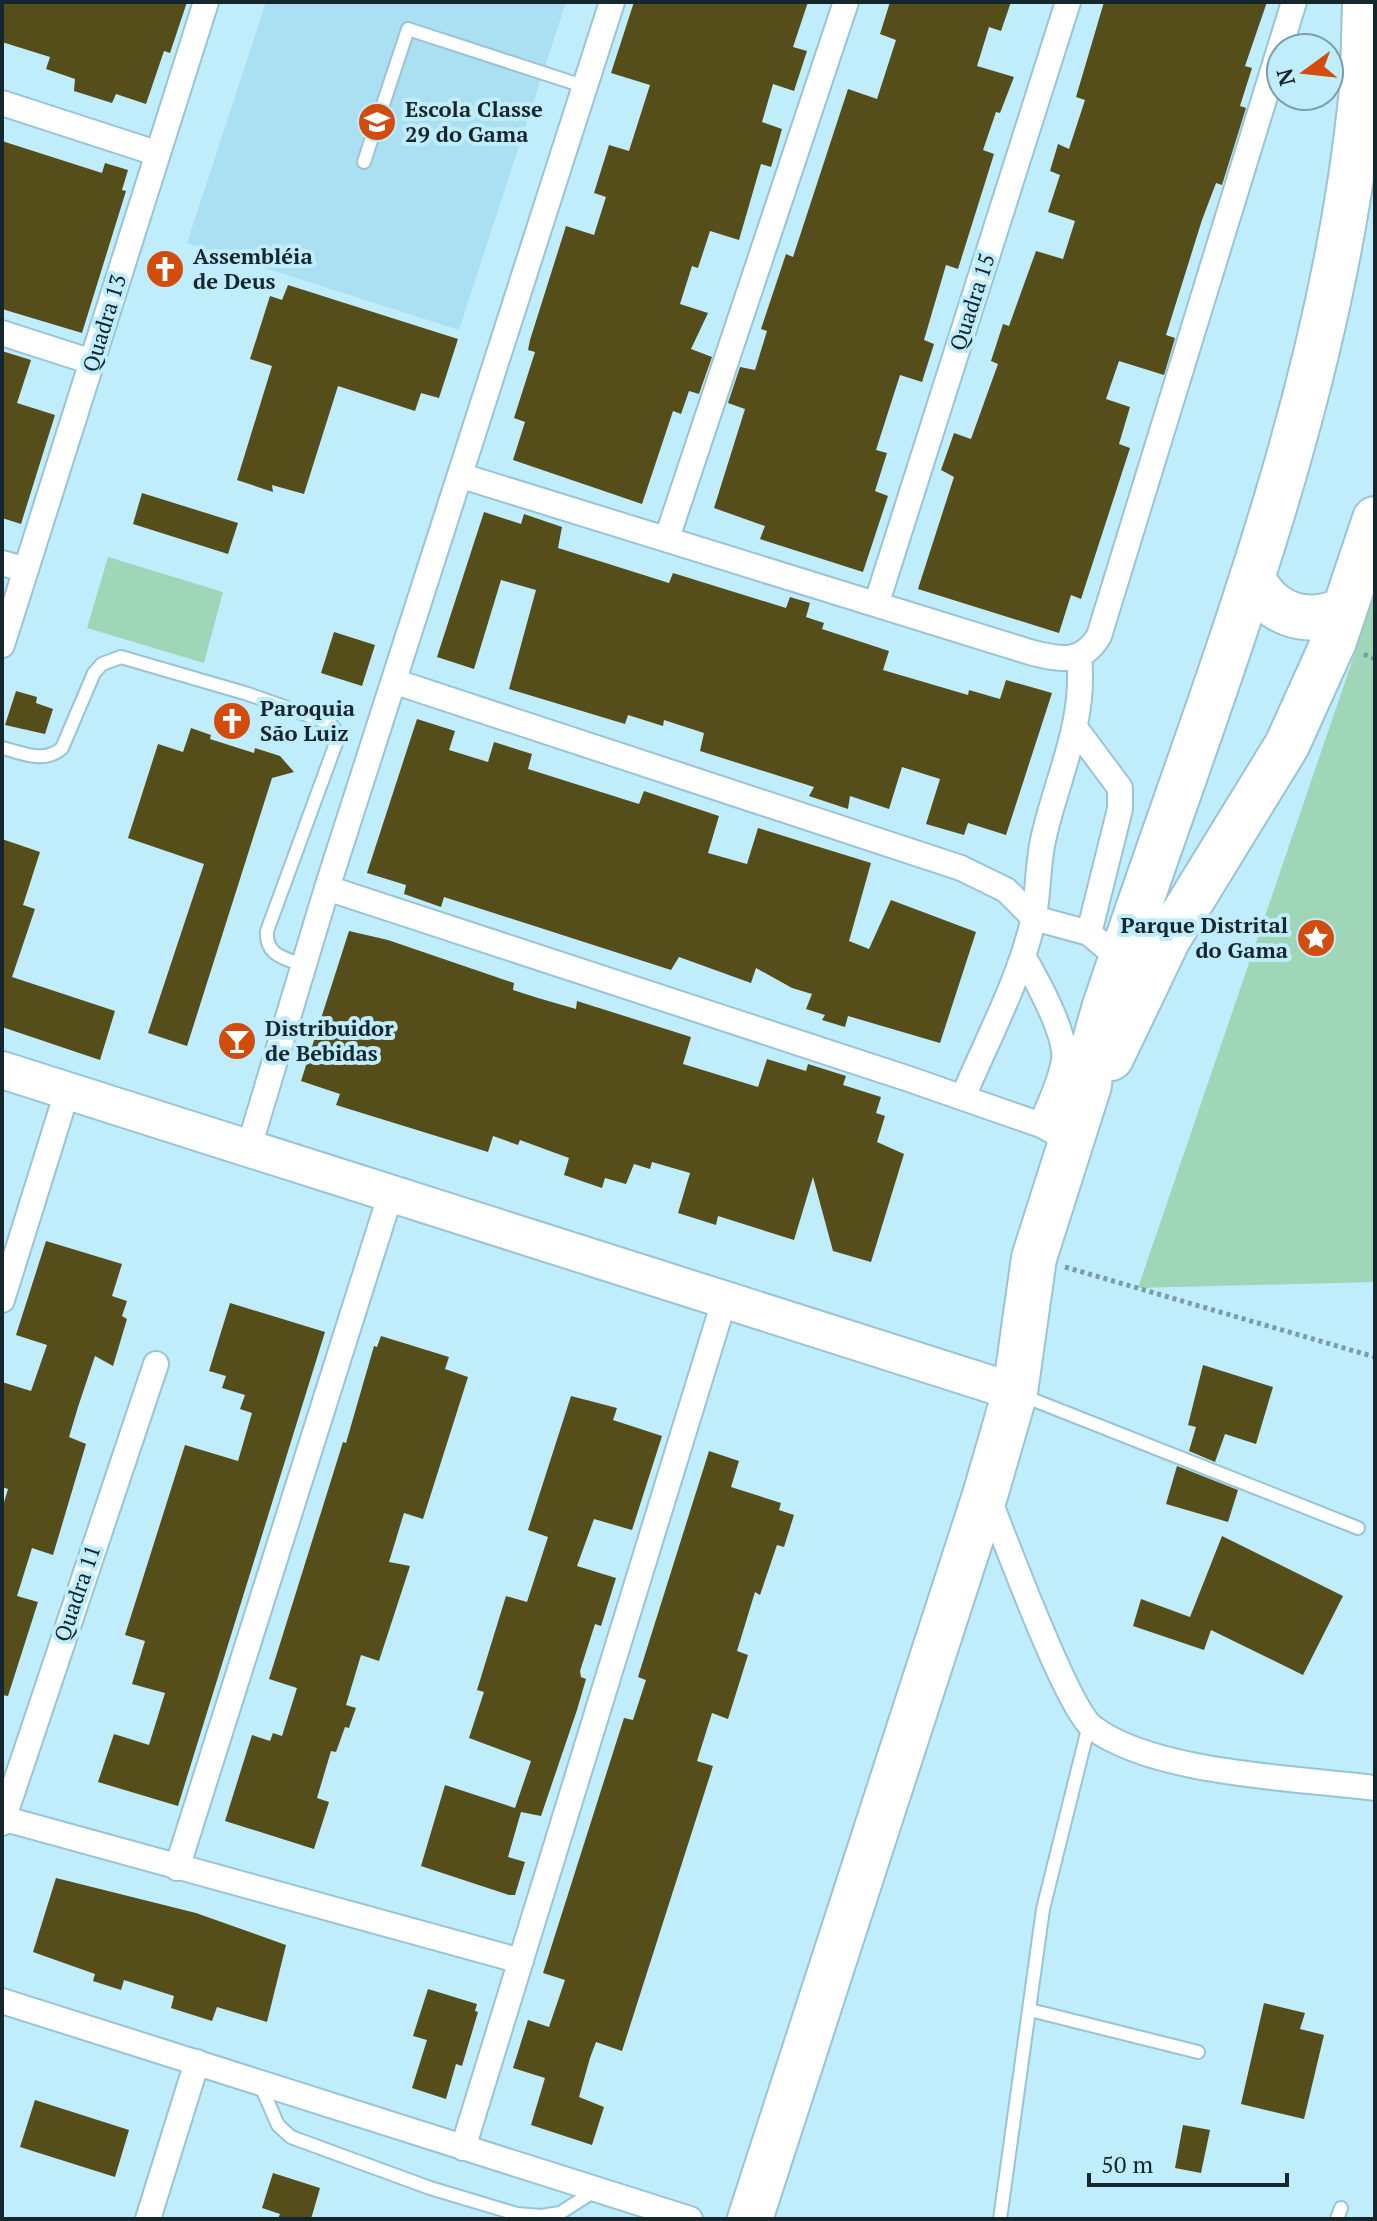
<svg xmlns="http://www.w3.org/2000/svg" width="1377" height="2221" font-family="'PT Serif',serif">
<style>
.built{fill:#abe0f2}
.green{fill:#9fd6b8}
.building{fill:#564e1a}
.lines{fill:none;stroke-linecap:round;stroke-linejoin:round}
.lane-casing{stroke:#99c4d3;stroke-width:16}
.street-casing{stroke:#99c4d3;stroke-width:28}
.secondary-casing{stroke:#99c4d3;stroke-width:40}
.highway-casing{stroke:#99c4d3;stroke-width:48}
.path{stroke:#7a9ca7;stroke-width:5;stroke-dasharray:4 4;stroke-linecap:butt}
.lane{stroke:#fff;stroke-width:12}
.street{stroke:#fff;stroke-width:24}
.secondary{stroke:#fff;stroke-width:36}
.highway{stroke:#fff;stroke-width:44}
.labels{text-anchor:middle;stroke-width:8;stroke-linejoin:round;paint-order:stroke}
.poi-label{font-size:22px;font-weight:bold;fill:#15262c;stroke:#c0edfc;text-anchor:start}
.street-label{font-size:22px;fill:#15262c;stroke:#c0edfc}
</style>
<rect width="100%" height="100%" fill="#c0edfc"/>
<path class="built" d="M 266,2 L 566,2 L 459,330 L 187,243 Z"/>
<path class="green" d="M 108,557 L 223,592 L 204,663 L 87,628 Z
M 1375,594 L 1375,1282 L 1138,1288 Z"/>
<path class="building" d="M 2,2 L 187,2 L 170,53 L 164,51 L 146,104 L 116,94 L 112,103 L 74,91 L 75,79 L 46,69 L 50,57 L 2,42 Z
M 634,2 L 808,2 L 793,47 L 807,51 L 794,91 L 773,84 L 762,122 L 782,129 L 771,167 L 761,164 L 739,240 L 710,231 L 698,268 L 692,266 L 680,304 L 708,313 L 691,349 L 712,357 L 699,394 L 689,391 L 681,414 L 673,411 L 642,504 L 513,460 L 525,422 L 514,418 L 535,352 L 528,350 L 530,340 L 566,226 L 594,235 L 606,197 L 594,193 L 609,145 L 629,151 L 650,85 L 611,73 Z
M 890,2 L 1011,2 L 1001,31 L 989,27 L 977,66 L 1014,77 L 1000,113 L 996,112 L 983,150 L 994,154 L 958,269 L 946,265 L 924,340 L 934,344 L 922,382 L 900,375 L 876,450 L 887,453 L 875,491 L 888,496 L 863,572 L 760,539 L 765,526 L 714,508 L 745,409 L 728,403 L 740,367 L 755,370 L 767,331 L 761,329 L 786,254 L 793,257 L 848,89 L 877,99 L 896,40 L 880,34 Z
M 1104,2 L 1267,2 L 1245,66 L 1252,68 L 1240,106 L 1246,108 L 1222,185 L 1216,183 L 1202,220 L 1166,335 L 1175,338 L 1164,375 L 1119,361 L 1106,399 L 1130,407 L 1119,444 L 1130,448 L 1081,599 L 1071,595 L 1059,633 L 918,589 L 954,477 L 941,470 L 954,433 L 971,439 L 998,364 L 991,361 L 1003,324 L 1009,326 L 1036,251 L 1063,259 L 1075,221 L 1048,212 L 1060,175 L 1050,171 L 1058,144 L 1069,149 L 1085,100 L 1076,97 Z
M 2,141 L 102,173 L 105,163 L 128,170 L 122,190 L 126,191 L 82,333 L 2,309 Z
M 288,285 L 458,339 L 439,398 L 421,393 L 415,411 L 338,386 L 304,494 L 272,485 L 273,492 L 237,480 L 272,366 L 250,359 L 270,296 L 282,300 Z
M 2,351 L 31,360 L 17,403 L 55,415 L 21,524 L 2,518 Z
M 142,493 L 238,523 L 228,554 L 133,524 Z
M 484,512 L 521,524 L 524,514 L 562,527 L 558,548 L 669,583 L 673,573 L 786,608 L 790,597 L 810,603 L 806,617 L 824,623 L 822,629 L 889,651 L 883,670 L 968,695 L 969,690 L 1000,699 L 1006,680 L 1052,693 L 1006,835 L 968,823 L 964,835 L 926,824 L 940,779 L 902,767 L 889,809 L 850,796 L 848,809 L 809,796 L 814,787 L 700,751 L 704,733 L 664,720 L 663,726 L 628,715 L 625,724 L 509,689 L 536,590 L 501,580 L 474,669 L 437,657 Z
M 334,632 L 375,645 L 362,686 L 321,673 Z
M 16,691 L 37,697 L 36,703 L 53,709 L 45,734 L 5,725 Z
M 417,719 L 455,731 L 449,750 L 488,762 L 494,742 L 532,754 L 528,769 L 639,804 L 644,791 L 719,816 L 708,853 L 747,864 L 758,828 L 871,863 L 849,941 L 869,949 L 891,900 L 976,932 L 940,1043 L 848,1016 L 845,1027 L 822,1020 L 825,1015 L 806,1009 L 812,994 L 792,988 L 756,968 L 751,983 L 679,957 L 671,970 L 444,897 L 441,907 L 404,894 L 406,885 L 367,873 Z
M 191,728 L 211,735 L 210,739 L 254,753 L 255,748 L 280,756 L 294,772 L 272,778 L 187,1046 L 148,1033 L 204,864 L 128,838 L 158,744 L 183,752 Z
M 2,839 L 40,852 L 23,905 L 35,909 L 12,977 L 115,1011 L 100,1060 L 2,1027 Z
M 349,931 L 388,940 L 514,983 L 513,990 L 538,998 L 576,1009 L 577,1001 L 691,1037 L 683,1064 L 758,1087 L 767,1059 L 806,1071 L 808,1064 L 846,1076 L 843,1085 L 881,1097 L 876,1113 L 885,1116 L 877,1142 L 904,1154 L 871,1262 L 833,1251 L 813,1177 L 794,1240 L 718,1216 L 716,1225 L 678,1213 L 690,1173 L 652,1162 L 650,1169 L 634,1164 L 626,1184 L 605,1178 L 602,1188 L 564,1175 L 569,1158 L 520,1140 L 518,1145 L 493,1136 L 488,1152 L 336,1105 L 340,1094 L 301,1081 Z
M 46,1241 L 122,1264 L 112,1296 L 127,1301 L 122,1316 L 127,1319 L 113,1366 L 95,1356 L 78,1407 L 69,1437 L 86,1444 L 53,1555 L 32,1548 L 17,1596 L 38,1602 L 8,1696 L 2,1695 L 2,1509 L 8,1489 L 2,1487 L 2,1382 L 31,1391 L 47,1345 L 16,1335 Z
M 230,1303 L 325,1332 L 178,1806 L 98,1782 L 114,1734 L 149,1745 L 165,1693 L 132,1684 L 145,1641 L 125,1635 L 185,1445 L 238,1461 L 252,1413 L 240,1409 L 245,1395 L 222,1388 L 226,1376 L 209,1371 Z
M 381,1336 L 449,1357 L 445,1369 L 468,1377 L 423,1519 L 404,1513 L 389,1562 L 410,1566 L 379,1661 L 361,1655 L 346,1705 L 356,1708 L 352,1719 L 349,1728 L 345,1727 L 336,1752 L 331,1751 L 317,1798 L 329,1802 L 314,1849 L 225,1821 L 252,1735 L 270,1741 L 273,1733 L 282,1736 L 297,1688 L 269,1679 L 343,1442 L 346,1443 L 374,1346 L 377,1347 Z
M 1203,1365 L 1273,1387 L 1256,1444 L 1225,1434 L 1215,1462 L 1189,1451 L 1196,1427 L 1188,1425 Z
M 571,1396 L 617,1408 L 613,1420 L 662,1436 L 632,1530 L 594,1519 L 577,1566 L 616,1578 L 601,1626 L 595,1624 L 580,1671 L 581,1677 L 586,1679 L 577,1710 L 541,1816 L 521,1812 L 508,1857 L 525,1862 L 515,1895 L 509,1895 L 421,1866 L 445,1785 L 515,1808 L 531,1761 L 469,1738 L 484,1692 L 477,1690 L 506,1596 L 527,1602 L 548,1537 L 528,1530 Z
M 709,1451 L 739,1461 L 731,1487 L 781,1503 L 779,1510 L 794,1515 L 784,1547 L 777,1545 L 760,1595 L 755,1592 L 737,1651 L 748,1655 L 728,1719 L 712,1713 L 697,1761 L 713,1766 L 622,2051 L 596,2042 L 590,2058 L 579,2097 L 604,2107 L 592,2145 L 531,2125 L 545,2078 L 513,2068 L 528,2020 L 549,2027 L 565,1980 L 543,1973 L 624,1718 L 633,1720 L 646,1680 L 638,1677 Z
M 1177,1466 L 1238,1490 L 1228,1522 L 1166,1504 Z
M 1222,1536 L 1343,1596 L 1303,1675 L 1211,1630 L 1204,1650 L 1133,1626 L 1141,1599 L 1190,1617 Z
M 56,1878 L 196,1913 L 286,1945 L 267,2022 L 217,2007 L 212,2021 L 171,2008 L 174,1996 L 124,1980 L 121,1990 L 93,1981 L 95,1974 L 33,1952 Z
M 428,1989 L 477,2004 L 475,2011 L 478,2012 L 462,2066 L 456,2064 L 446,2099 L 412,2088 L 427,2040 L 413,2036 Z
M 1264,2003 L 1305,2013 L 1300,2029 L 1324,2035 L 1304,2119 L 1241,2104 Z
M 35,2100 L 129,2130 L 115,2177 L 20,2147 Z
M 1183,2125 L 1210,2130 L 1201,2173 L 1175,2168 Z
M 273,2173 L 320,2188 L 311,2219 L 278,2219 L 280,2214 L 262,2208 Z"/>
<g class="lines">
<g class="lane-casing">
<path id="lane" d="M 364,162 L 408,29 L 586,87
M 2,748 C 24,753 44,764 62,748 L 94,673 L 102,664 L 121,657 L 248,694 L 330,723 L 339,735 L 267,931 C 265,956 285,958 305,966
M 1021,1395 L 1358,1528
M 1030,2010 L 1198,2052
M 260,2084 L 278,2125 L 291,2137 L 430,2188 L 517,2214 L 541,2216 L 560,2213 L 596,2190
M 1000,2219 L 1043,1909 L 1089,1725
M 1337,2219 L 1341,2208"/>
</g>
<g class="street-casing">
<path id="street" d="M 2,103 L 156,153
M 2,333 L 92,362
M 462,476 L 1033,653 C 1062,660 1082,664 1099,636 L 1294,2
M 667,538 L 846,2
M 2,563 L 26,570
M 877,602 L 1068,2
M 2,645 L 206,2
M 396,682 L 961,868 L 1006,890 L 1034,918 L 1089,933 L 1121,960
M 1076,729 L 1120,788 L 1120,809 L 1089,933
M 327,888 L 909,1079 L 1041,1125 L 1069,1140
M 1023,956 C 1036,979 1067,1034 1064,1060 C 1061,1082 1049,1104 1041,1125
M 963,1097 C 987,1040 1019,981 1033,921 C 1039,893 1037,864 1044,836 C 1058,775 1086,721 1079,657
M 249,1147 L 327,888 L 612,2
M 2,1300 L 67,1092
M 987,1494 C 1003,1534 1066,1706 1092,1727 C 1153,1774 1298,1778 1375,1788
M 2,1818 L 521,1961
M 2,1823 L 156,1364
M 177,1868 L 391,1193
M 2,2001 L 690,2219
M 463,2148 L 725,1298
M 148,2219 L 197,2062"/>
</g>
<g class="secondary-casing">
<path id="secondary" d="M 2,1070 L 1015,1392"/>
</g>
<g class="highway-casing">
<path id="highway" d="M 1252,577 C 1271,616 1306,626 1344,610
M 1111,1058 L 1168,939 L 1287,745 L 1334,641 L 1375,519
M 750,2219 L 986,1492 L 1015,1392 L 1034,1258 L 1089,1085 L 1093,1048 L 1104,1009 C 1203,711 1329,414 1361,99 C 1364,67 1364,34 1365,2"/>
</g>
<path class="path" d="M 1364,654 L 1375,659
M 1065,1267 L 1375,1357"/>
<use href="#lane" class="lane"/>
<use href="#street" class="street"/>
<use href="#secondary" class="secondary"/>
<use href="#highway" class="highway"/>
</g>
<defs>
<g id="school-disc" transform="scale(2)"><circle r="9.5" fill="#d14c0d" stroke="#c0edfc"/><path d="M0-5L7-2L0 1L-7-2ZM-4 1L0 2.5L4 1V4Q0 6-4 4Z" fill="#fff"/></g>
<g id="church-disc" transform="scale(2)"><circle r="9.5" fill="#d14c0d" stroke="#c0edfc"/><path d="M-1.2-6h2.4v3.5h3.3v2.4h-3.3V6h-2.4V-.1h-3.3v-2.4h3.3Z" fill="#fff"/></g>
<g id="sight-disc" transform="scale(2)"><circle r="9.5" fill="#d14c0d" stroke="#c0edfc"/><path d="M0-6L1.8-2.2L6-1.7L2.9 1.2L3.7 5.4L0 3.3L-3.7 5.4L-2.9 1.2L-6-1.7L-1.8-2.2Z" fill="#fff"/></g>
<g id="bar-disc" transform="scale(2)"><circle r="9.5" fill="#d14c0d" stroke="#c0edfc"/><path d="M-6-5H6L.8 .8V4.5H3.5V6h-7V4.5H-.8V.8Z" fill="#fff"/></g>
</defs>
<g fill-rule="evenodd">
<use href="#school-disc" x="377" y="122"/>
<use href="#church-disc" x="165" y="269"/>
<use href="#church-disc" x="232" y="721"/>
<use href="#sight-disc" x="1316" y="938"/>
<use href="#bar-disc" x="237" y="1041"/>
</g>
<g class="labels">
<g class="poi-label">
<text x="405" y="117">Escola Classe<tspan x="405" dy="25">29 do Gama</tspan></text>
<text x="193" y="264">Assembléia<tspan x="193" dy="25">de Deus</tspan></text>
<text x="260" y="716">Paroquia<tspan x="260" dy="25">São Luiz</tspan></text>
<text x="1288" y="933" text-anchor="end">Parque Distrital<tspan x="1288" dy="25">do Gama</tspan></text>
<text x="265" y="1036">Distribuidor<tspan x="265" dy="25">de Bebidas</tspan></text>
</g>
<g class="street-label">
<text transform="translate(972 302) rotate(-72)" y="8">Quadra 15</text>
<text transform="translate(104 323) rotate(-73)" y="8">Quadra 13</text>
<text transform="translate(77 1593) rotate(-71)" y="8">Quadra 11</text>
</g>
</g>
<rect width="1377" height="2221" fill="none" stroke="#15262c" stroke-width="8"/>
<g transform="translate(1305 72) rotate(255)"><circle r="38" fill="#c0edfc" stroke="#7c9da9" stroke-width="2"/>
<path d="M0-6L14 30L0 20L-14 30Z" fill="#d14c0d"/>
<text y="-12" font-size="22" font-weight="bold" text-anchor="middle" fill="#15262c">N</text>
</g>
<path d="M1089 2173v12h198v-12" fill="none" stroke="#15262c" stroke-width="4"/>
<text x="1101" y="2173" font-size="24" fill="#15262c" stroke="#c0edfc" stroke-width="6" paint-order="stroke">50 m</text>
</svg>
